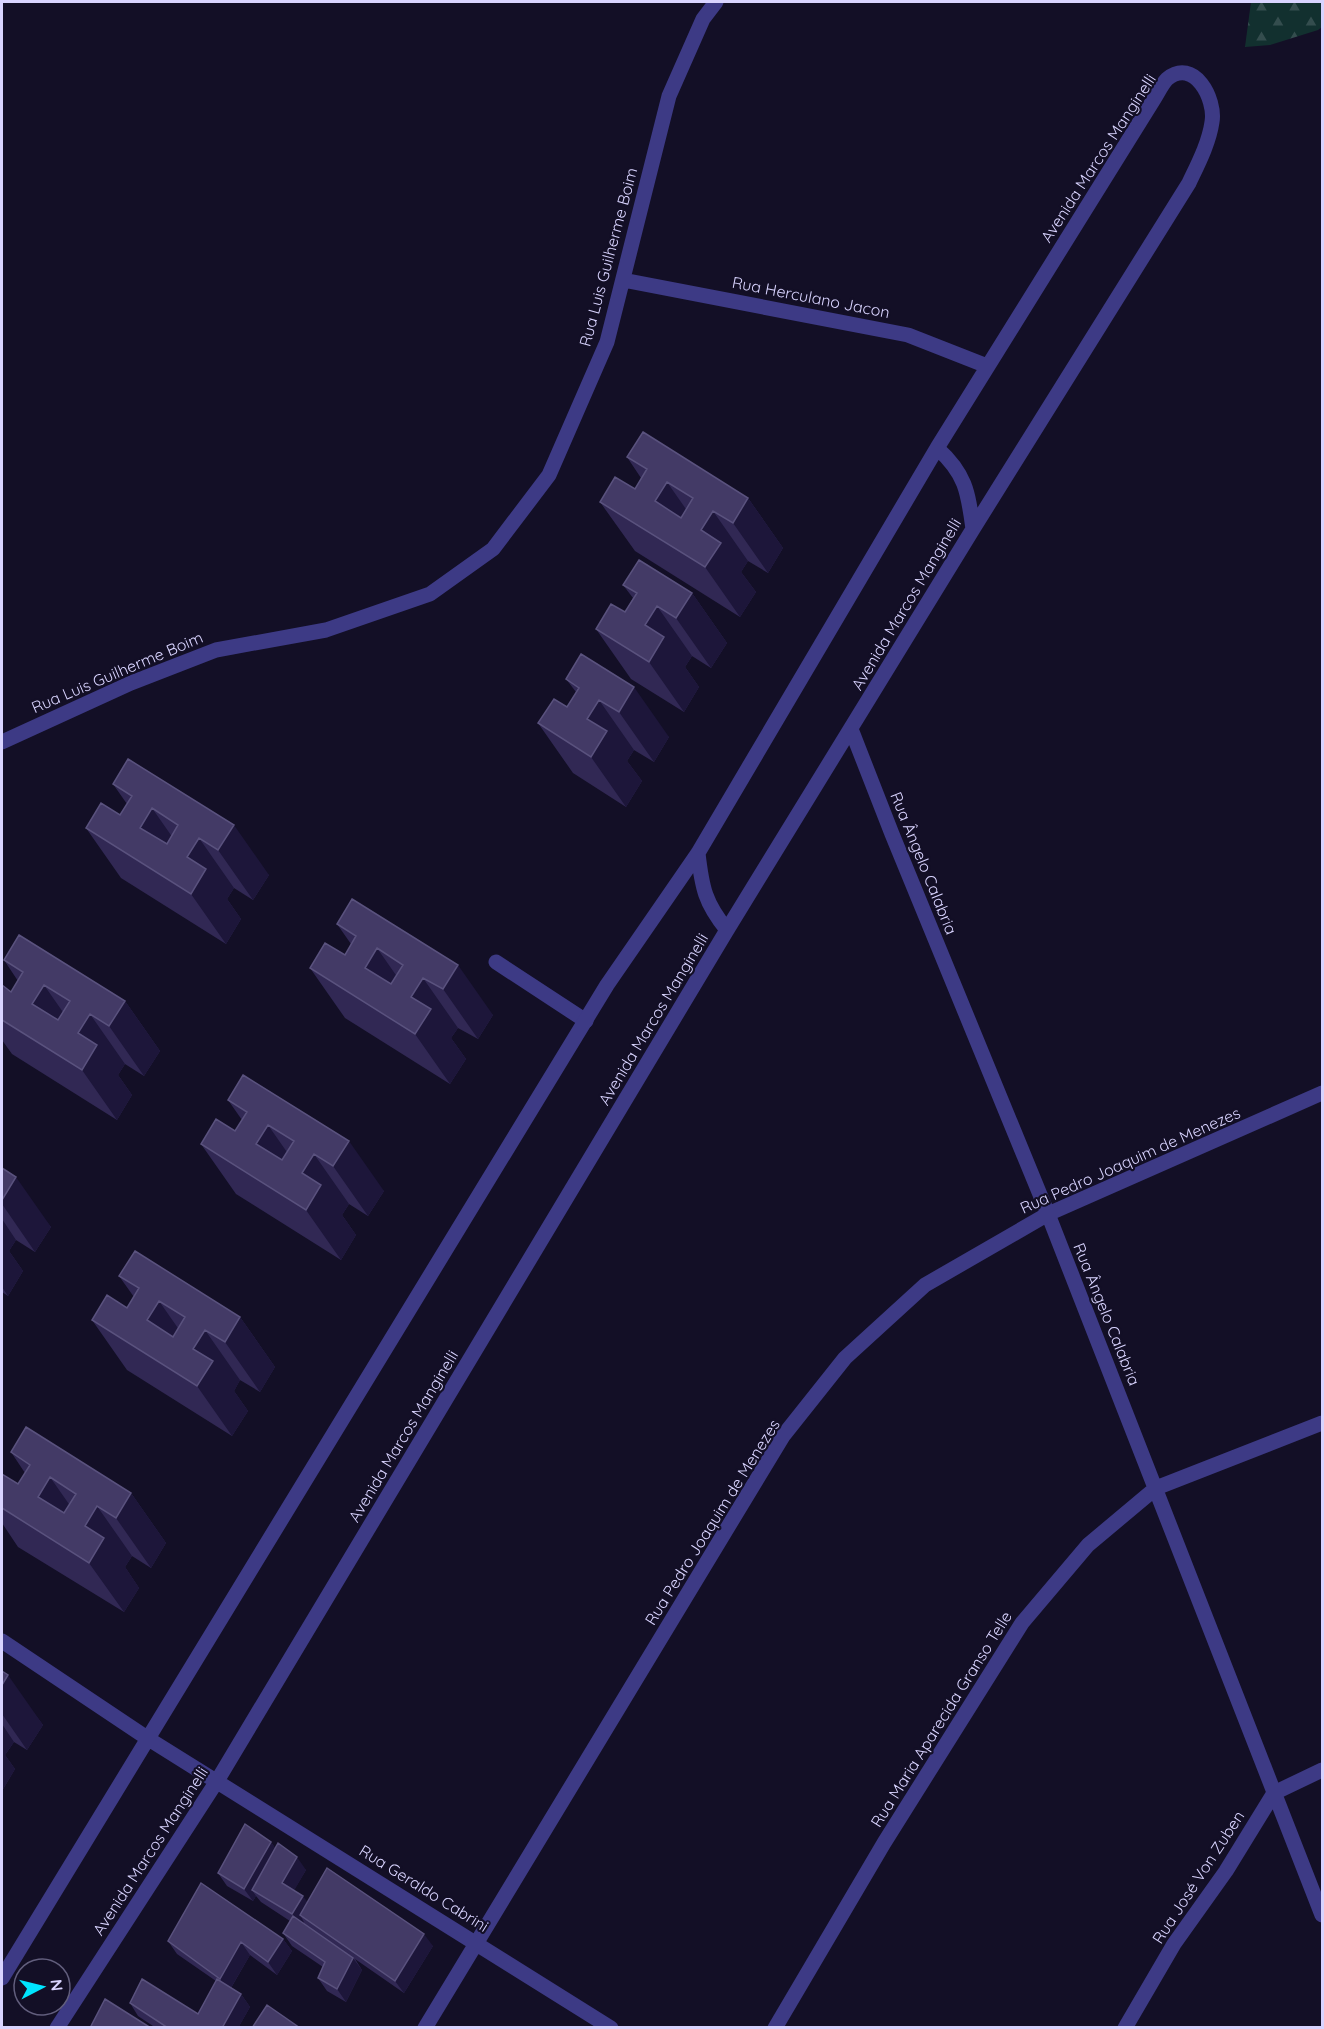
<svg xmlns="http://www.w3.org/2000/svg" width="1324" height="2029" font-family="Quicksand,sans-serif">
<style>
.forest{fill:url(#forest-firs)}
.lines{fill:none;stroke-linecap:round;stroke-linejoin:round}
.service{stroke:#3d3a85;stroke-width:15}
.minor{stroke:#3d3a85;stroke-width:15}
.wall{fill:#312854}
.shaded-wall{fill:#1d163a}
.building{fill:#433a66;stroke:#5a527e;stroke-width:1.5;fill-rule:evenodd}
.labels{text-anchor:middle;stroke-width:4.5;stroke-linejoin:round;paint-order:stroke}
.street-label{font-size:16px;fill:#d9d4ff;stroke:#130f26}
</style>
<defs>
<pattern id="forest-firs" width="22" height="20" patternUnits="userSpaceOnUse" patternTransform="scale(1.5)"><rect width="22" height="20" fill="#12302f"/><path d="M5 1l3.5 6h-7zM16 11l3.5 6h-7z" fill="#344d4e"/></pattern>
</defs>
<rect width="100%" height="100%" fill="#130f26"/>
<path class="forest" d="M 1251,2 L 1322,2 L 1322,27 L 1318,30 L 1270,45 L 1245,47 Z"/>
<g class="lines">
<path class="service" d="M 496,962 L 586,1021"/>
<path class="minor" d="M 623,280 L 908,335 L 987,366
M 937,448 C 966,474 968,492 973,529
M 851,729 L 892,834 L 1048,1214 L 1322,1915
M 2,742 L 131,683 L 216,650 L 326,630 L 430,594 L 493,549 L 549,475 L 607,342 L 669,96 L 703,19 L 716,2
M 698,853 C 702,888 705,903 727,930
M 2,1641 L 147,1738 L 611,2028
M 2,1978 L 607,985 L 698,853 L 937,448 L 1154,99 C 1158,93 1162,84 1167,79 C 1194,57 1216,99 1212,122 C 1209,143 1198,164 1189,183 L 973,529 L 727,930 L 217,1781 L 57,2028
M 425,2028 L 783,1436 L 845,1358 L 925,1285 L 1048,1214 L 1322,1093
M 775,2028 L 884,1843 L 1022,1623 L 1088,1545 L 1156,1488 L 1322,1423
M 1125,2028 L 1174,1944 L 1226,1871 L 1274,1793 L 1322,1770"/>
</g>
<path class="wall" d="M 627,457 L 748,498 L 783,548 L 768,573 L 748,561 L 741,572 L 756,592 L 740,617 L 635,551 L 600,502 L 635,489 L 641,478 Z
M 623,585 L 692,593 L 727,643 L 711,668 L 692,656 L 685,667 L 699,687 L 684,712 L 631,679 L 596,629 L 625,612 L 633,598 Z
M 566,679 L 669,737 L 654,762 L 634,750 L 627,761 L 642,781 L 626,807 L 573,773 L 538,723 L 567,707 L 576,692 Z
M 113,784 L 269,875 L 253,900 L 234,888 L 227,899 L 241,919 L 226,944 L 121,878 L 86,828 L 120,815 L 127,804 Z
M 337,924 L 493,1015 L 478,1039 L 458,1028 L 451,1038 L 466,1059 L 450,1084 L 345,1018 L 310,968 L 345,955 L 351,944 Z
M 4,960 L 125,1001 L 160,1051 L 144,1076 L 125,1064 L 118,1075 L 132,1095 L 117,1120 L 12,1054 L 2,1040 L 2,985 L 11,992 L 18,981 Z
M 228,1100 L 384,1191 L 368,1216 L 349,1204 L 342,1215 L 356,1235 L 341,1260 L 236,1194 L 201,1144 L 235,1131 L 242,1120 Z
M 2,1168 L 51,1227 L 35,1252 L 16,1240 L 9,1251 L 23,1271 L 8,1296 L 2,1292 Z
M 119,1276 L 240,1317 L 275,1367 L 260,1392 L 240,1380 L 234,1391 L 248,1411 L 232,1436 L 127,1370 L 92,1320 L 127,1308 L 134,1297 Z
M 11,1452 L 131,1493 L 166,1543 L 151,1568 L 132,1556 L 125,1567 L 139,1588 L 124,1612 L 18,1547 L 2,1523 L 2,1474 L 18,1484 L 25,1473 Z
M 2,1671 L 43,1725 L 27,1750 L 14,1742 L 5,1755 L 15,1769 L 2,1791 Z
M 271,1842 L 275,1848 L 306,1870 L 294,1890 L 307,1902 L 433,1946 L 404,1993 L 355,1959 L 362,1970 L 346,2002 L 327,1991 L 318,1978 L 323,1967 L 292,1946 L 283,1933 L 290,1921 L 261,1902 L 256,1896 L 253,1901 L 227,1886 L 218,1873 Z
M 283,1939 L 292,1951 L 277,1975 L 250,1955 L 231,1988 L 241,1994 L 250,2007 L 238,2028 L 156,2028 L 138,2016 L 130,2003 L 198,2014 L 216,1981 L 177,1954 L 168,1941 Z"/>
<path class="shaded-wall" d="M 667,482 L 702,532 L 655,501 Z
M 748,498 L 783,548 L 768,573 L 733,523 Z
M 713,511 L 748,561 L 741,572 L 756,592 L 740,617 L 705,567 L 701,530 Z
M 692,593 L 727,643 L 711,668 L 676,618 Z
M 657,606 L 692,656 L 685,667 L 699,687 L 684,712 L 649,662 L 645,625 Z
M 634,687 L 669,737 L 654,762 L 619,712 Z
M 599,700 L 634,750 L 627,761 L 642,781 L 626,807 L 591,757 L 587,719 Z
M 152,808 L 187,858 L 140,828 Z
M 234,825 L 269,875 L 253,900 L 218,850 Z
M 199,838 L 234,888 L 227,899 L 241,919 L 226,944 L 191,894 L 187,857 Z
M 377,948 L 412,998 L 365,968 Z
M 458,965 L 493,1015 L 478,1039 L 443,989 Z
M 423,978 L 458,1028 L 451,1038 L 466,1059 L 450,1084 L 415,1034 L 411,997 Z
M 44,985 L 79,1035 L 32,1004 Z
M 125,1001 L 160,1051 L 144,1076 L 109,1026 Z
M 90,1014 L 125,1064 L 118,1075 L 132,1095 L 117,1120 L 82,1070 L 78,1033 Z
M 268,1125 L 303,1175 L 256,1144 Z
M 349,1141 L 384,1191 L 368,1216 L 333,1166 Z
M 314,1154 L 349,1204 L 342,1215 L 356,1235 L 341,1260 L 306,1210 L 302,1173 Z
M 16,1177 L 51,1227 L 35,1252 L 2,1204 L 2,1200 Z
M 2,1219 L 16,1240 L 9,1251 L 23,1271 L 8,1296 L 2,1287 Z
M 159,1301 L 194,1351 L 147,1320 Z
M 240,1317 L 275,1367 L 260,1392 L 225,1342 Z
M 205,1330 L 240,1380 L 234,1391 L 248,1411 L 232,1436 L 197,1386 L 193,1349 Z
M 50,1477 L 85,1527 L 38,1497 Z
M 131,1493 L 166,1543 L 151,1568 L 116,1518 Z
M 97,1506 L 132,1556 L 125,1567 L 139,1588 L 124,1612 L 89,1563 L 85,1526 Z
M 8,1675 L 43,1725 L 27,1750 L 2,1714 L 2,1685 Z
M 2,1724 L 14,1742 L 5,1755 L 15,1769 L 2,1791 Z
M 271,1842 L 280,1855 L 252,1890 L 256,1896 L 253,1901 L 244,1889 Z
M 297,1857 L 306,1870 L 291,1896 L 282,1883 Z
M 303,1896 L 312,1908 L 300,1915 L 304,1922 L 301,1927 L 292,1914 Z
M 424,1934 L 433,1946 L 404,1993 L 395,1981 Z
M 283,1939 L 292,1951 L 277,1975 L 268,1962 Z
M 241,1942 L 250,1955 L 229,1991 L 220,1979 Z
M 353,1958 L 362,1970 L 346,2002 L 337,1989 Z
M 241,1994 L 250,2007 L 238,2028 L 222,2028 Z"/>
<path class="building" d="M 643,432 L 748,498 L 733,523 L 713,511 L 701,530 L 721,543 L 705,567 L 600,502 L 615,477 L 635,489 L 647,469 L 627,457 ZM 667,482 L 693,498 L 681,518 L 655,501 Z
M 639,560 L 692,593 L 676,618 L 657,606 L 645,625 L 664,637 L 649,662 L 596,629 L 611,604 L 625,612 L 637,593 L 623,585 Z
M 581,654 L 634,687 L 619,712 L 599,700 L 587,719 L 607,731 L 591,757 L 538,723 L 554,699 L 567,707 L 579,688 L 566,679 Z
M 128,759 L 234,825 L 218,850 L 199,838 L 187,857 L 206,869 L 191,894 L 86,828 L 101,803 L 120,815 L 132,796 L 113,784 ZM 152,808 L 178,825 L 167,844 L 140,828 Z
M 352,899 L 458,965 L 443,989 L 423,978 L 411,997 L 431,1009 L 415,1034 L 310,968 L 325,943 L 345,955 L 356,936 L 337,924 ZM 377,948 L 403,965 L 391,984 L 365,968 Z
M 19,935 L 125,1001 L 109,1026 L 90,1014 L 78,1033 L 97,1045 L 82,1070 L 2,1020 L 2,985 L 11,992 L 23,972 L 4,960 ZM 44,985 L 70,1001 L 58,1020 L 32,1004 Z
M 243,1075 L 349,1141 L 333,1166 L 314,1154 L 302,1173 L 321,1185 L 306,1210 L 201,1144 L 216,1119 L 235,1131 L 247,1112 L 228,1100 ZM 268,1125 L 294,1141 L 282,1160 L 256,1144 Z
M 2,1168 L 16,1177 L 2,1200 Z
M 135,1251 L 240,1317 L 225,1342 L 205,1330 L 193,1349 L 213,1361 L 197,1386 L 92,1320 L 107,1295 L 127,1308 L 139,1288 L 119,1276 ZM 159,1301 L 185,1317 L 173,1337 L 147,1320 Z
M 26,1427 L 131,1493 L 116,1518 L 97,1506 L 85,1526 L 104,1538 L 89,1563 L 2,1508 L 2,1474 L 18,1484 L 30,1465 L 11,1452 ZM 50,1477 L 76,1494 L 64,1513 L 38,1497 Z
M 2,1671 L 8,1675 L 2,1685 Z
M 245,1824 L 271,1842 L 244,1889 L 218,1873 Z
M 278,1843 L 297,1857 L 282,1883 L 303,1896 L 292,1914 L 252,1890 Z
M 327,1868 L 424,1934 L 395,1981 L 300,1915 Z
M 201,1883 L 283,1939 L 268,1962 L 241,1942 L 220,1979 L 168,1941 Z
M 293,1916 L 353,1958 L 337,1989 L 318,1978 L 325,1962 L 283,1933 Z
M 142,1979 L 198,2014 L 217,1979 L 241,1994 L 222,2028 L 168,2028 L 130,2003 Z
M 105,1999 L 151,2028 L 90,2028 Z
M 267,2005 L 300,2028 L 252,2028 Z"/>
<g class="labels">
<g class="street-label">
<text transform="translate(1098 158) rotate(-57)" y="6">Avenida Marcos Manginelli</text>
<text transform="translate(608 257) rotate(-75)" y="6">Rua Luis Guilherme Boim</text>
<text transform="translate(811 297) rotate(11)" y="6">Rua Herculano Jacon</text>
<text transform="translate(906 604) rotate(-59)" y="6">Avenida Marcos Manginelli</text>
<text transform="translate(117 672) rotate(-23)" y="6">Rua Luis Guilherme Boim</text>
<text transform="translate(924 863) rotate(68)" y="6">Rua Ângelo Calabria</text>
<text transform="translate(653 1019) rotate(-59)" y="6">Avenida Marcos Manginelli</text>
<text transform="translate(1130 1160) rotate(-24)" y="6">Rua Pedro Joaquim de Menezes</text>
<text transform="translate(1107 1314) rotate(68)" y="6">Rua Ângelo Calabria</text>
<text transform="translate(403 1436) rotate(-59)" y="6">Avenida Marcos Manginelli</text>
<text transform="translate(712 1522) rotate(-58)" y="6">Rua Pedro Joaquim de Menezes</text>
<text transform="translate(941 1719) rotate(-58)" y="6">Rua Maria Aparecida Granso Telle</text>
<text transform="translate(150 1851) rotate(-57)" y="6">Avenida Marcos Manginelli</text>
<text transform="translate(1198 1877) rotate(-57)" y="6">Rua José Von Zuben</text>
<text transform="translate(424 1888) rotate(32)" y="6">Rua Geraldo Cabrini</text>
</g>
</g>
<rect width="1324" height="2029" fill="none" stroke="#d9d4ff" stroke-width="6"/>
<g transform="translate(42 1987) rotate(83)"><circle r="28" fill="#130f26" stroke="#625e7d" stroke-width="1.5"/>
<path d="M0-4.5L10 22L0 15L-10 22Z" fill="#00e5ff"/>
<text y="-9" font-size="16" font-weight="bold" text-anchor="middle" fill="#d9d4ff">N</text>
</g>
</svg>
